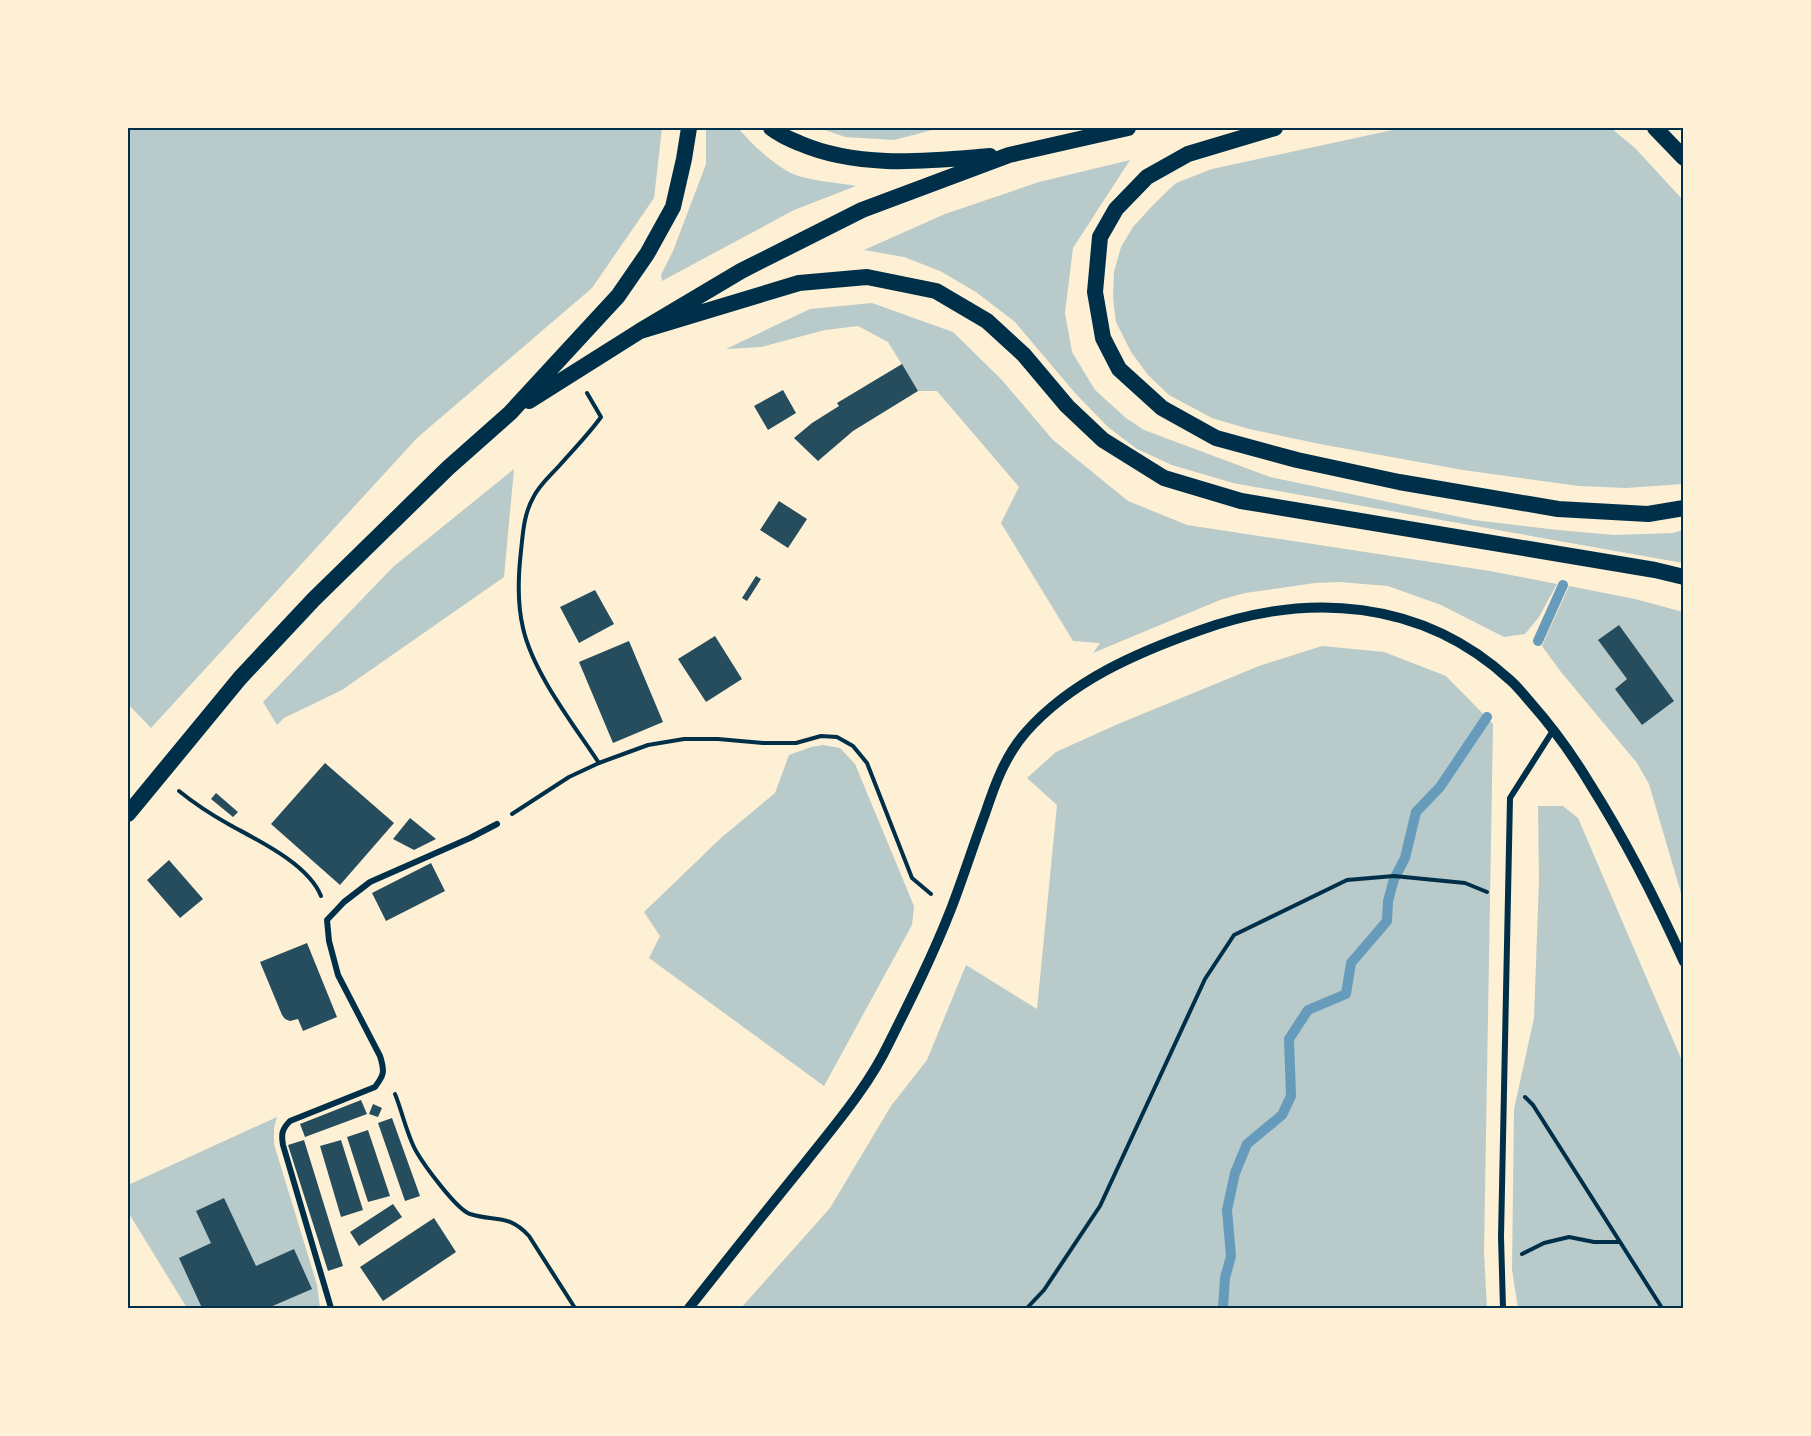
<svg xmlns="http://www.w3.org/2000/svg" width="1811" height="1436" font-family="Arial,sans-serif">
<style>
.green{fill:#b9caca}
.lines{fill:none;stroke-linecap:round;stroke-linejoin:round}
.stream{stroke:#669bbc;stroke-width:10}
.building{fill:#264d5e}
.path{stroke:#003049;stroke-width:4}
.minor{stroke:#003049;stroke-width:6}
.tertiary{stroke:#003049;stroke-width:10}
.trunk{stroke:#003049;stroke-width:16}
.neatline{fill:none;stroke:#003049;stroke-width:2}
</style>
<rect width="100%" height="100%" fill="#fdf0d5"/>
<path class="green" d="M 128,128 L 662,128 L 654,198 L 592,288 L 417,438 L 151,728 L 128,704 Z
M 706,128 L 738,128 C 752,144 768,160 787,171 C 804,181 836,182 856,186 L 794,210 L 662,281 L 661,275 L 673,251 L 706,164 Z
M 819,128 L 940,128 L 894,140 L 845,137 Z
M 1402,128 L 1611,128 L 1635,148 L 1683,200 L 1683,484 L 1626,488 L 1579,486 L 1463,470 L 1325,445 L 1249,429 L 1212,418 L 1169,395 L 1148,375 L 1131,352 L 1116,322 L 1113,298 L 1114,272 L 1121,247 L 1133,227 L 1154,204 L 1176,183 L 1212,169 Z
M 1130,160 L 1073,248 L 1065,313 L 1072,352 L 1095,390 L 1126,418 L 1144,430 L 1270,477 L 1474,520 L 1558,530 L 1614,535 L 1673,533 L 1683,530 L 1683,563 L 1233,483 L 1172,465 L 1137,449 L 1108,427 L 1075,393 L 1015,322 L 976,292 L 940,271 L 904,257 L 864,250 L 945,214 L 1039,182 Z
M 872,303 L 953,332 L 1001,379 L 1053,440 L 1128,501 L 1187,525 L 1490,571 L 1557,584 L 1539,617 L 1525,634 L 1504,637 L 1441,605 L 1388,586 L 1339,582 L 1315,583 L 1245,593 L 1220,600 L 1093,653 L 1100,643 L 1073,641 L 1001,523 L 1019,487 L 937,391 L 918,391 L 888,342 L 858,326 L 825,330 L 761,347 L 726,349 L 810,309 Z
M 514,469 L 504,577 L 342,690 L 284,718 L 277,725 L 263,702 L 393,567 Z
M 1569,586 L 1635,599 L 1683,612 L 1683,900 L 1649,784 L 1637,763 L 1561,672 L 1542,646 Z
M 1322,646 L 1384,652 L 1446,676 L 1493,724 L 1484,1252 L 1487,1308 L 741,1308 L 830,1208 L 891,1106 L 927,1060 L 966,965 L 1037,1009 L 1057,805 L 1027,778 L 1056,752 L 1118,724 L 1259,666 Z
M 823,745 L 840,748 L 855,764 L 914,906 L 912,925 L 824,1086 L 649,958 L 660,936 L 644,912 L 722,837 L 775,793 L 789,755 L 811,747 Z
M 1538,806 L 1563,806 L 1578,818 L 1683,1063 L 1683,1308 L 1518,1308 L 1512,1270 L 1514,1109 L 1534,1018 L 1539,880 Z
M 277,1117 L 274,1128 L 274,1144 L 317,1285 L 320,1308 L 187,1308 L 128,1212 L 128,1185 Z"/>
<g class="lines">
<path class="stream" d="M 1538,641 L 1563,585
M 1223,1308 L 1225,1278 L 1231,1256 L 1227,1210 L 1235,1173 L 1247,1144 L 1282,1115 L 1291,1096 L 1289,1039 L 1308,1010 L 1346,994 L 1351,963 L 1387,921 L 1388,901 L 1394,879 L 1405,858 L 1416,812 L 1440,787 L 1487,717"/>
</g>
<path class="building" d="M 902,364 L 918,391 L 853,431 L 818,461 L 794,438 L 812,423 L 839,406 L 837,403 Z
M 783,390 L 796,413 L 768,430 L 754,406 Z
M 779,501 L 807,519 L 788,548 L 760,530 Z
M 756,576 L 761,579 L 747,601 L 742,598 Z
M 595,590 L 614,624 L 579,643 L 560,607 Z
M 1619,625 L 1674,701 L 1642,725 L 1615,689 L 1627,679 L 1598,640 Z
M 715,636 L 742,679 L 706,702 L 678,659 Z
M 629,641 L 663,722 L 613,743 L 579,662 Z
M 325,763 L 394,823 L 340,885 L 271,824 Z
M 216,793 L 238,812 L 233,817 L 211,799 Z
M 410,818 L 436,839 L 414,850 L 393,839 Z
M 169,860 L 203,899 L 180,918 L 147,880 Z
M 431,863 L 445,891 L 386,921 L 372,893 Z
M 307,943 L 337,1017 L 303,1031 L 298,1019 L 290,1021 L 285,1019 L 282,1015 L 260,962 Z
M 361,1100 L 367,1114 L 305,1137 L 300,1124 Z
M 373,1104 L 382,1108 L 378,1117 L 369,1114 Z
M 392,1118 L 420,1196 L 405,1201 L 378,1123 Z
M 368,1130 L 390,1196 L 368,1202 L 347,1137 Z
M 304,1140 L 343,1266 L 328,1271 L 288,1145 Z
M 341,1140 L 363,1210 L 341,1217 L 320,1146 Z
M 224,1198 L 256,1266 L 294,1249 L 312,1289 L 268,1308 L 202,1308 L 179,1258 L 211,1243 L 196,1211 Z
M 393,1204 L 402,1217 L 359,1246 L 350,1232 Z
M 434,1218 L 456,1252 L 383,1301 L 360,1267 Z"/>
<g class="lines">
<path class="path" d="M 587,393 L 601,417 C 588,435 573,450 559,466 C 550,476 539,485 533,498 C 524,514 523,532 521,551 C 518,577 517,603 523,628 C 533,673 574,725 599,763
M 179,791 C 195,804 212,815 230,825 C 259,841 308,864 321,896
M 512,814 L 569,777 L 599,763 L 648,745 L 684,739 L 718,739 L 763,743 L 796,743 L 821,736 L 837,737 L 853,746 L 867,763 L 912,878 L 931,894
M 395,1094 C 402,1111 407,1135 416,1151 C 424,1165 456,1209 470,1214 C 495,1222 508,1213 529,1236 L 575,1308
M 1525,1097 L 1533,1105 L 1662,1308
M 1522,1254 L 1544,1243 L 1569,1237 L 1594,1242 L 1619,1242
M 1027,1308 L 1044,1290 L 1100,1206 L 1205,979 L 1234,935 L 1347,880 L 1394,876 L 1465,883 L 1487,892"/>
<path class="minor" d="M 331,1308 L 283,1145 C 281,1134 282,1129 290,1121 L 375,1087 C 384,1075 385,1072 380,1056 L 338,975 L 329,941 L 327,920 L 344,902 L 370,882 L 470,838 L 497,824
M 1503,1308 L 1501,1237 L 1510,798 L 1554,729"/>
<path class="tertiary" d="M 689,1308 C 727,1260 766,1211 805,1163 C 835,1125 868,1087 889,1043 C 911,999 933,955 951,909 C 963,878 973,846 985,814 C 995,784 1005,756 1026,732 C 1071,681 1136,653 1198,631 C 1307,591 1422,599 1510,680 C 1518,687 1524,695 1531,703 C 1554,729 1572,754 1590,784 C 1626,841 1656,900 1684,962"/>
<path class="trunk" d="M 771,128 C 780,135 789,139 799,143 C 859,169 927,161 990,156
M 1275,128 L 1188,154 L 1147,177 L 1116,209 L 1100,237 L 1095,292 L 1103,338 L 1119,369 L 1162,408 L 1216,438 L 1297,460 L 1399,482 L 1558,509 L 1648,514 L 1684,508
M 1655,128 L 1684,158
M 640,331 L 799,283 L 867,277 L 936,291 L 987,321 L 1024,355 L 1067,406 L 1103,440 L 1164,478 L 1241,501 L 1655,570 L 1684,577
M 529,401 L 640,331 L 741,271 L 862,210 L 1009,155 L 1128,128
M 128,814 L 240,678 L 314,599 L 448,468 L 510,413 L 618,296 L 647,254 L 673,207 L 684,159 L 689,128"/>
</g>
<rect width="1811" height="1436" fill="none" stroke="#fdf0d5" stroke-width="258"/>
<rect x="129" y="129" width="1553" height="1178" class="neatline"/>
</svg>
